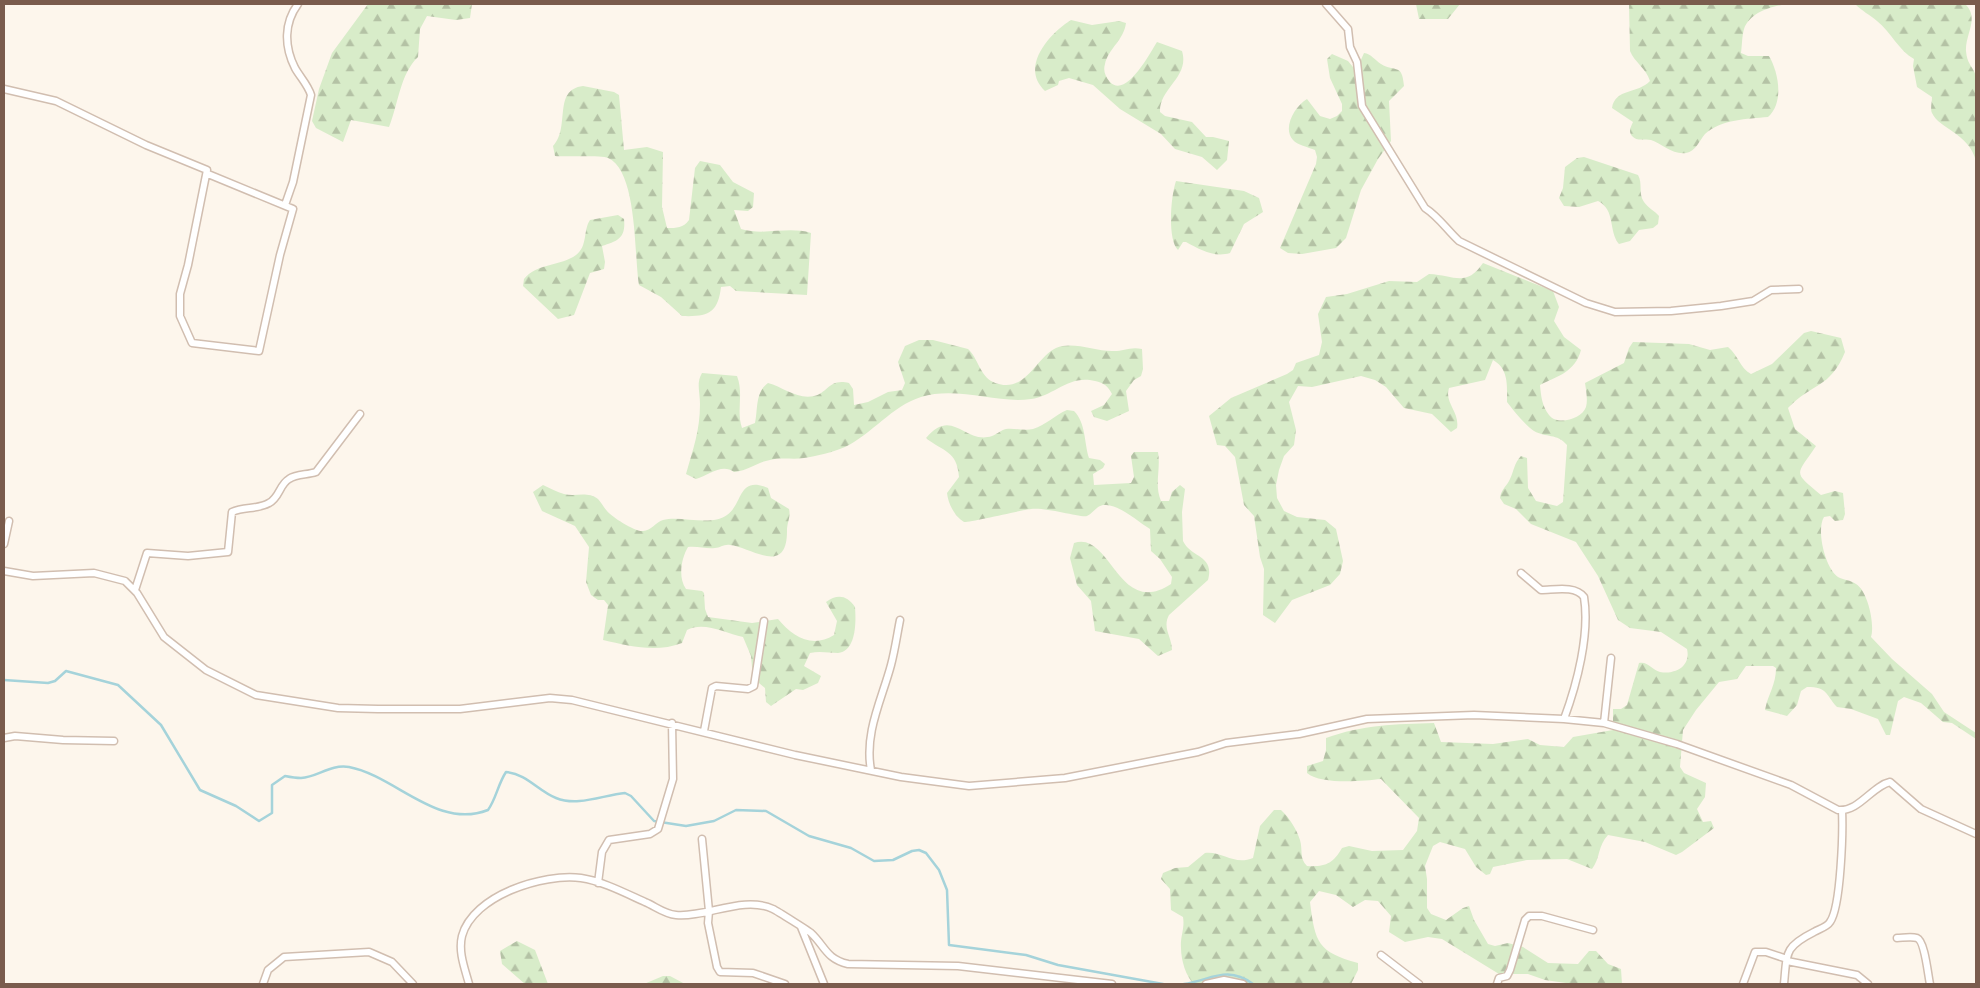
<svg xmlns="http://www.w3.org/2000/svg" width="1980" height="988" font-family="'Asap Condensed',sans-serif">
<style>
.forest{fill:url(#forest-firs)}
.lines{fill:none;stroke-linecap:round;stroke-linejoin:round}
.stream{stroke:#a5d3da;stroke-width:2.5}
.minor-casing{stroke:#d1beb0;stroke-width:9}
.minor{stroke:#fff;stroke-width:6}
</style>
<defs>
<pattern id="forest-firs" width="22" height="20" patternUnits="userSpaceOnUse" patternTransform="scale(1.25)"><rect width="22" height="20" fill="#d8ecc9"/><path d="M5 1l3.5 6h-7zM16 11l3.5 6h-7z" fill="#b4c2a5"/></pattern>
</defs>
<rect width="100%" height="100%" fill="#fdf6ec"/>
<path class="forest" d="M 368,4 L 472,4 L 470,18 L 456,20 L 427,16 L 420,29 L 418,57 C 400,74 398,105 389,127 L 351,120 L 343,142 L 316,128 L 312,121 L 319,89 L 332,53 Z
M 1416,4 L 1460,4 L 1448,19 L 1419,19 Z
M 1629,4 L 1788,4 C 1772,6 1750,12 1744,29 C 1742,36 1742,46 1741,53 L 1748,56 L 1769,56 C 1779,73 1784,103 1768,117 C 1747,119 1722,119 1705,134 C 1699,141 1696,151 1686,153 C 1673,155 1662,144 1651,140 C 1645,138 1637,142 1632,136 C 1628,131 1631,127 1633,122 L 1612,108 C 1615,88 1638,94 1650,81 C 1646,68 1635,63 1630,51 Z
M 1855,4 L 1965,4 C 1980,18 1965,34 1966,51 C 1967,64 1972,65 1976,76 C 1980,86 1976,146 1976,161 C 1969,133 1939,129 1932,113 C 1930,109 1932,102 1932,97 L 1917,87 L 1913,66 L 1914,59 C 1899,51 1891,32 1877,21 C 1870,15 1862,11 1855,4 Z
M 1071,20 L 1092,25 L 1119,21 L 1126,23 C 1124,40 1108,49 1105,64 C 1103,71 1105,76 1110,82 C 1126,99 1150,53 1157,42 L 1182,51 C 1190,77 1159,88 1160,112 L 1165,116 L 1192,122 L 1206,137 L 1213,137 L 1229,141 L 1227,160 L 1217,170 L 1202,157 L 1175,149 L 1161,134 L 1120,109 L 1093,85 L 1069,78 L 1059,81 L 1058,85 L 1045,91 C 1019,67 1050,33 1071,20 Z
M 1364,53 C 1371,54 1375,60 1381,64 C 1395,73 1402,62 1404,86 L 1389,101 L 1391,141 L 1378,159 L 1361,190 L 1346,238 L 1336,248 L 1302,254 L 1288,253 L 1280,248 L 1316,164 L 1317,157 L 1315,150 C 1308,147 1297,145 1293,140 C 1282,128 1295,106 1307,99 L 1320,116 L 1330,119 L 1337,116 L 1342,111 L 1342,104 L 1330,78 L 1327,59 L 1332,54 L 1348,61 L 1353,67 L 1360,62 Z
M 583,86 L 614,92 L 619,95 L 624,150 L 647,147 L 663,152 L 662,207 L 667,228 C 677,228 683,228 689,220 L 695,168 L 700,161 L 720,165 L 733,182 L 754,193 L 753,207 L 748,211 L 734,210 L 741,229 C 764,236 788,226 811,233 L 807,295 L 736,291 L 730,286 L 721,287 C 718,313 708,317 682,316 L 661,297 L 639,285 C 634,257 638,171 608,158 C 602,155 565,157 555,156 L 553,146 C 571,127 552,90 583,86 Z
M 1584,157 L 1638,175 C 1643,183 1638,194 1644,202 C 1648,208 1655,211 1659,216 L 1658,224 L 1653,228 L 1639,230 L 1630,241 L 1619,244 C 1608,231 1616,210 1598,201 L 1579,207 L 1564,206 L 1559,198 L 1563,188 L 1565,167 L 1577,158 Z
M 1176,181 L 1244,191 L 1259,198 L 1263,212 L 1244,224 L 1230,253 C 1214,258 1199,249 1186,242 L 1183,242 L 1178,250 C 1167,239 1171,195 1176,181 Z
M 618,215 L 624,219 C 626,238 618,241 602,246 L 605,262 L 604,269 L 590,273 L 574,315 L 558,319 L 523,286 L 524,279 C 537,263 561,266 576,255 C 588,246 583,230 590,220 Z
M 1483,263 L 1553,291 L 1559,307 L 1554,321 L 1564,337 L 1581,350 C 1575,372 1558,376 1540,385 C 1541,396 1542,406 1549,415 C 1557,426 1582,419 1586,407 C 1588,400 1586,390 1585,383 L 1624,363 L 1629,348 L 1633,342 L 1689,344 L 1710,350 L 1728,347 C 1738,355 1740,368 1751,374 L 1772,364 L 1804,333 L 1811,331 L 1841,338 L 1845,352 C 1830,389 1811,383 1788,408 L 1795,429 L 1816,446 C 1796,476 1792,471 1821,495 L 1835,491 L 1843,493 L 1845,514 L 1843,520 L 1835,521 L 1830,516 L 1824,517 C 1816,530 1825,568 1838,577 C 1843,580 1851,580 1856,584 C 1868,591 1875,625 1871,637 L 1892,659 L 1932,694 L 1944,712 L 1976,733 L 1976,739 L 1952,723 L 1943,722 L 1921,703 L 1904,697 L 1898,701 L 1890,735 L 1886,735 L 1878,719 L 1851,709 L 1837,707 C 1825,694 1828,687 1807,687 L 1801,691 L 1797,705 L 1787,716 L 1765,710 C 1768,694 1776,685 1776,668 L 1773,666 L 1746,666 L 1737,679 L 1719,682 L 1696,710 L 1683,730 L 1680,767 L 1684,773 L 1706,783 L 1705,797 L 1697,809 L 1703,822 L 1711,821 L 1714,828 L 1682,852 L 1676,855 L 1645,842 L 1608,835 C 1598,845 1600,859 1592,869 L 1567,859 L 1527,860 L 1493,867 L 1490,874 L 1486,875 L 1476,867 L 1465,849 L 1440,842 L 1433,846 L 1425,866 L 1427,879 L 1427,908 L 1431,914 L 1446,920 L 1463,908 L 1469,906 L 1474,920 L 1488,944 L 1495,946 L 1508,943 L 1523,947 L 1548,963 L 1578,964 L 1589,951 L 1596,951 L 1608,964 L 1621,969 L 1622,984 L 1573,984 L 1545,980 L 1528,974 L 1499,974 L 1442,939 L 1428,937 L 1405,942 L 1389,932 L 1391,916 L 1378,901 L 1365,900 L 1353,907 L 1336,895 L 1319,891 L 1310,902 C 1315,943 1318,952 1358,963 L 1358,970 L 1351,984 L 1194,984 C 1186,977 1181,960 1181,948 C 1180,936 1185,929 1183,917 L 1171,910 L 1170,889 L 1161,879 L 1163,873 L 1175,868 L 1188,867 L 1205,853 C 1223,851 1234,866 1253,858 L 1260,826 L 1274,810 L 1281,810 C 1289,817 1297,830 1300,840 C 1303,850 1299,858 1307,866 C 1325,867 1333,864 1342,848 L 1349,846 L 1372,851 L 1403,850 L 1417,831 L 1419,818 L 1381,779 C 1363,781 1321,785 1307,773 L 1307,766 L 1323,761 L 1326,750 L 1326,738 C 1362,725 1396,724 1434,723 L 1441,742 L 1493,744 L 1528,739 L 1540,745 L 1564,747 L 1573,737 L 1613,730 L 1613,709 L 1621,709 L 1627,705 L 1639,663 C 1648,661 1652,670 1660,672 C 1676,675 1691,666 1687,649 L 1661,632 L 1630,628 L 1618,620 L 1598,576 L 1576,542 L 1531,524 L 1516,509 L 1504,504 L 1500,498 C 1501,489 1507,486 1510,479 C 1514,471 1514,463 1521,456 L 1527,458 L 1528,488 L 1536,501 L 1557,506 L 1563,502 L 1567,445 C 1557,433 1546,438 1534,431 C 1527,427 1513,410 1507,402 C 1507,386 1509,369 1493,360 L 1485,380 L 1449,388 C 1444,403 1460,412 1457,428 L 1451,432 L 1432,414 L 1404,408 L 1386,387 L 1375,380 L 1361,376 L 1312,387 L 1298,386 L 1289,402 L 1296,430 L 1294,445 L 1284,456 L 1279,470 L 1276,485 L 1277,498 L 1284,511 L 1297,517 L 1325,520 L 1336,529 L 1343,561 L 1340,574 L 1330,585 L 1292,600 L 1275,623 L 1263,615 L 1264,569 L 1260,557 L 1254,516 L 1244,505 L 1235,457 L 1225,446 L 1217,445 L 1209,416 L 1231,398 L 1287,374 L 1293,370 L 1296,363 L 1319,355 L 1322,342 L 1318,314 L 1326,297 L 1347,294 L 1389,281 L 1417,282 L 1429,274 C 1454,275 1466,288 1483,263 Z
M 919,340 L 933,340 L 968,349 C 978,358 980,376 993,382 C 1025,396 1035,358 1056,348 C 1073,341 1094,351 1112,351 C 1122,352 1130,346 1142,349 L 1143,369 L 1141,376 L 1134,380 L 1126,391 L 1129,411 L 1107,421 L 1094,417 L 1091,411 L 1104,405 L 1112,394 C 1108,386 1104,383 1095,381 C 1069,374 1054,396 1031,399 C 997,404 958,386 921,397 C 892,406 872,434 845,447 C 834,452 816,456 804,458 C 793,460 781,457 770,460 C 757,462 750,470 734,472 C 722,463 709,475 696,479 L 686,474 C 693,449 700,431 700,404 C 700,392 696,383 702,373 L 737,376 C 744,394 736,411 742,428 L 755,423 C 758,409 755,392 768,383 C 783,387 798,400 814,396 C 828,393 829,378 849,383 L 853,389 L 854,405 L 868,402 L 888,392 L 902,390 L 905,383 L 898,362 L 905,346 Z
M 1067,410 L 1074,411 C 1086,423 1084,442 1089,458 L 1100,460 L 1105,464 L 1103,468 L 1093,474 L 1094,485 L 1131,483 L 1134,477 L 1131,456 L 1134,452 L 1158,452 C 1161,469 1154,485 1161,501 L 1169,501 L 1172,492 L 1180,485 L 1185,489 L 1182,512 L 1183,541 C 1191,558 1215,555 1208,580 L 1169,615 C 1162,628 1172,637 1172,650 L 1158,656 L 1139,639 L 1095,631 L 1091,601 L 1077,585 L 1070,558 L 1074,543 C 1111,530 1118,619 1171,584 L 1172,577 L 1160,559 L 1151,551 L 1150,529 C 1137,521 1121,506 1106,505 C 1097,504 1095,512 1087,516 C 1081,518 1046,507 1031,509 C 1022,510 967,523 964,522 C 954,516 948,503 947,493 L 959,477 C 957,450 943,452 926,438 C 953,406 964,445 992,436 C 997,434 1001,430 1006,429 C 1015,428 1024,431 1033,429 C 1046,425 1055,415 1067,410 Z
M 543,485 C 550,488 557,492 564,494 C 575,497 588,491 598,499 C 601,502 604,508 607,511 C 612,517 635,532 643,531 C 651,531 656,522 663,520 C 681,515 710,527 727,515 C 743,504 738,475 768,488 L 771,498 L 789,509 C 791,517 787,522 787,531 C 787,577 751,547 730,545 C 724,544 720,548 715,548 C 706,549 698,546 688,547 C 681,559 678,578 686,589 L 702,591 L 704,593 L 705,609 L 708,617 L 752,623 L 778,619 C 792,636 812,649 834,635 L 837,621 L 826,602 C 837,594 847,595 855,607 C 856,620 857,651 838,653 C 829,653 820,651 810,653 L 804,666 L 821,676 L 818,683 L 803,690 L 796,689 L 771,706 L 766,702 L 765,688 L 753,678 L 751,656 L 743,637 C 725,633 704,621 687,630 L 682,643 C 656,653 629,646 603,640 L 608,605 L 604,600 L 598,600 L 591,595 L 586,582 L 589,547 L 575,526 L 542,511 L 533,492 Z
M 517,941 L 535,950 L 548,984 L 525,984 L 502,964 L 500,951 Z
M 663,976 L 670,976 L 685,984 L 644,984 Z"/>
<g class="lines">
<path class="stream" d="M 4,680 L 48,683 L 55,681 L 66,671 L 118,685 L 161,725 L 200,790 L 236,806 L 259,821 L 272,813 L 272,785 L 285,776 C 290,777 296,778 301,778 C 318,777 330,764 349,767 C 396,776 437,830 488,810 C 496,799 498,784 506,772 C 527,774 538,791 556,798 C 578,807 603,795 625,793 L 631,796 L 654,821 L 686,826 L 714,821 L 736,810 L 766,811 L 809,836 L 851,848 L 874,861 L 893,860 L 912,851 L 919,850 L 926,853 L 939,870 L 947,890 L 949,945 L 1026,955 L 1058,965 L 1163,984
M 1184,984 C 1211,980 1227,965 1253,984"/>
<g class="minor-casing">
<path id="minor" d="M 1326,4 L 1348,29 L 1350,47 L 1357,62 L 1362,106 L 1425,208 C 1439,217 1447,230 1459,241 L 1586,303 L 1615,312 L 1671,311 L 1721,306 L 1753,301 L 1771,290 L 1799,289
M 4,89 L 56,101 L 146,145 L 207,170 L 188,265 L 180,294 L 180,316 L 192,343 L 259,351 L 280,255 L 293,209 L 208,174
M 285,205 L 293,182 L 311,95 C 308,85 300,77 295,68 C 284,46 284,23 298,4
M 4,544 L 9,521
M 4,571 L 33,576 L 94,573 L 125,581 L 137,593 L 164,637 L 206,670 L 256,695 L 338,708 L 378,709 L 460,709 L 550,698 L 572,700 L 795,755 L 901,777 L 969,786 L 1065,778 L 1198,752 L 1226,743 L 1299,734 L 1367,719 L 1474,715 L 1564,719 L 1604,723 L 1677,744 L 1791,785 L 1838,810 C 1859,812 1872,786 1890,782 L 1921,809 L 1976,834
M 1521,573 L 1541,590 C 1554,590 1575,585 1584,597 C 1590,634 1577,684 1564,719
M 135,590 L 147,553 L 188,556 L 228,552 L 232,512 C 244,506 257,510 269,503 C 280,497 279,485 289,479 C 296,474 307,475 316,472 L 360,414
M 1604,723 L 1611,658
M 704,731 L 712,688 L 716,686 L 748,689 L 754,686 L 764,621
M 4,738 L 15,736 L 63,740 L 114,741
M 871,770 C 864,733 882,699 891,665 C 895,650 897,635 900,620
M 702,839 L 709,911 L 708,923 L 717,967 L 720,972 L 753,973 L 785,984
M 598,883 L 602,852 L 609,840 L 650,834 L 658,829 L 673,779 L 672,723
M 801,927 L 824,984
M 1897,938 C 1902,938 1911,936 1917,938 C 1925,941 1928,976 1930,984
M 1381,955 L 1419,984
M 1787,961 L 1857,975 L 1868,984
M 263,984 L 268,970 L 284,957 L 369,952 L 392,962 L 413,984
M 469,984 C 465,969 458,952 462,936 C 473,895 544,873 581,878 C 602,881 625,893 645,902 C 655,906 664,914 676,915 C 706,918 743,895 773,909 C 777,911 809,931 811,933 C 825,946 826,959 848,964 L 958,966 L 1112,984
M 1206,984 L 1224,980 L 1243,984
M 1497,984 L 1499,978 L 1507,976 L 1510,970 L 1525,920 L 1529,916 L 1542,916 L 1593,930
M 1743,984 L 1755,952 L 1766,952 L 1787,959
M 1784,984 C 1787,953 1784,947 1814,932 C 1819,929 1827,927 1830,922 C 1841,907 1843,831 1842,810"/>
</g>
<use href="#minor" class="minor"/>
</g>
<rect width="1980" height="988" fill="none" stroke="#7a5c4d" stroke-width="10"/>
</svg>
